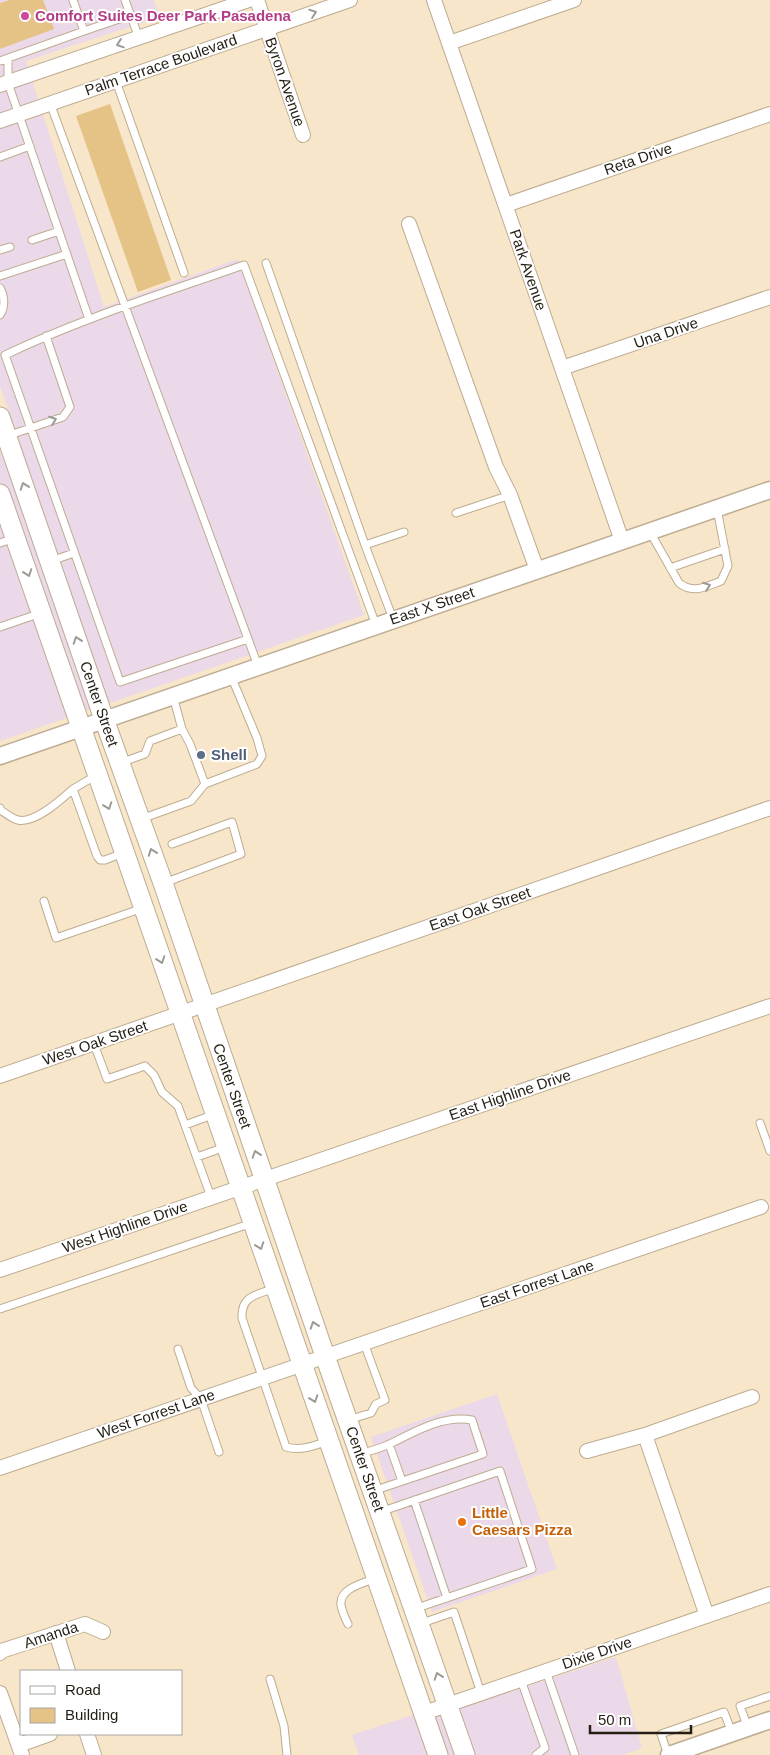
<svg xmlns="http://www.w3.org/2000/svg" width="770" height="1755" font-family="Arial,sans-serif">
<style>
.commercial{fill:#ebd8e8}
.building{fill:#e5c286}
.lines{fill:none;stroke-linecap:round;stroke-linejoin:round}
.service-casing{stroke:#bdac91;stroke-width:9}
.minor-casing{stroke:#bdac91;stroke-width:16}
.tertiary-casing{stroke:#bdac91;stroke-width:19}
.secondary-casing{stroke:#bdac91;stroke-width:21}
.service{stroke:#fff;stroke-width:7}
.minor{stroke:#fff;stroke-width:14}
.tertiary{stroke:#fff;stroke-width:16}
.secondary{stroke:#fff;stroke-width:19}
.oneway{stroke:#9c9a95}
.hotel-dot{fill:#d1479c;stroke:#fff;stroke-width:2}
.service-dot{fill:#5c6f8a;stroke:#fff;stroke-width:2}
.food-dot{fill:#e8710a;stroke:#fff;stroke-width:2}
.labels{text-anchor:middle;stroke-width:4;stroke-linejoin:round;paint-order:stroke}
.hotel-label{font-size:15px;font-weight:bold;fill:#b23c85;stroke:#fff;text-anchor:start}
.street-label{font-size:15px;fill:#241e14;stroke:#fff}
.service-label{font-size:15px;font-weight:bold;fill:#4e5e75;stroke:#fff;text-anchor:start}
.food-label{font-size:15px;font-weight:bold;fill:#c56008;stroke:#fff;text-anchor:start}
</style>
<rect width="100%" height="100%" fill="#f8e6ca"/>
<path class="commercial" d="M 0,0 L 154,0 L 160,17 L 26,61 L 104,307 L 238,259 L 364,615 L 0,741 L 0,453 L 21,445 L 0,386 Z
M 497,1394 L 557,1569 L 432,1612 L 371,1437 Z
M 616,1657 L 642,1748 L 622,1755 L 359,1755 L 352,1735 L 416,1714 L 417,1723 Z"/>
<path class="building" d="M 10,0 L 43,0 L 54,29 L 0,49 L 0,3 Z
M 110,104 L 171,280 L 138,292 L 76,116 Z"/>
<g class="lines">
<g class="service-casing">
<path id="service" d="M 73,0 L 84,31 L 131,15
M 125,0 L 139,38
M 8,58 L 8,83 L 89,319
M 0,61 L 84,31
M 116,81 L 184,273
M 50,103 L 258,666
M 0,157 L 30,146
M 32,240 L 59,231
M 0,250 L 10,247
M 266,263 L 365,545 L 393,619
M 0,276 L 67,254
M 0,288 C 5,297 5,307 0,315
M 7,436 L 63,417 L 70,407 L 46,336
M 456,513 L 510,495
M 650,532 L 679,583 C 693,594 705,587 721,581 L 728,566 L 717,509
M 0,543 L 15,538
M 365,545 L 404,532
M 51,561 L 74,553
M 670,568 L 725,549
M 0,627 L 41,613
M 248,639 L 120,682 L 5,355 C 82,318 164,293 244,265 L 376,625
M 182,729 L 190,744 L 205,784
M 120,763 L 145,754 L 150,741 L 182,729 L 173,696
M 95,776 L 73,789 L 97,856 L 100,860 L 105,860 L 123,853
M 0,808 L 0,810 C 6,813 12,819 18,820 C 35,824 62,799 73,789
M 141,819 L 191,801 L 205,784 L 257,764 L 262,756 L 257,738 L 231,676
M 164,883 L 241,854 L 232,822 L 172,844
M 44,901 L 56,938 L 143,908
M 94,1044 L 107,1079 L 145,1066 L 154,1075 L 162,1092 L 178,1106 L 211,1197
M 760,1123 L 770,1151
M 185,1125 L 215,1114
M 197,1157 L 225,1147
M 275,1288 C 257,1295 241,1295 242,1318 L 286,1447 C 301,1451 314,1446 328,1441
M 0,1309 L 252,1223
M 178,1349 L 191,1388 L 201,1399 L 219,1452
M 348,1420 L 371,1413 L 376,1404 L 385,1400 L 364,1343
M 389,1444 L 402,1481
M 360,1454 C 370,1451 381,1448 390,1444 C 416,1431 443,1415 472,1420 L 483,1454 L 373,1491
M 414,1500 L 447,1598
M 380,1512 L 500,1471 L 532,1569 L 414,1609
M 348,1624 C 345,1618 342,1611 341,1605 C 339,1588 364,1583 376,1578
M 419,1624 L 454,1612 L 481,1693
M 546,1671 L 575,1755
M 270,1679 L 284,1726 L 287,1755
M 521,1680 L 545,1748 L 536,1755
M 748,1728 L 740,1706 L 770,1696
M 668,1755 L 661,1734 L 724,1712 L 732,1733"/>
</g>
<g class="minor-casing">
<path id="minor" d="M 257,0 L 303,135
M 434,0 L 622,541
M 449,43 L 574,0
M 0,85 L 249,0
M 0,121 L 350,0
M 506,205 L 770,114
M 409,224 L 496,467 L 510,495 L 537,570
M 562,368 L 770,297
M 0,1076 L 770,808
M 0,1270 L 770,1006
M 645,1435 L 752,1397
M 587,1451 L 645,1435 L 707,1616
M 0,1468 L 761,1207
M 56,1633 L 68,1671
M 0,1653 L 1,1651 L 85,1624 L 103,1632
M 0,1693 L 22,1755
M 424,1713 L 770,1594
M 87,1734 L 94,1755
M 19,1745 L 50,1734"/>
</g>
<g class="tertiary-casing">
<path id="tertiary" d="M 0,756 L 770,490
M 669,1755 L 770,1720"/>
</g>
<g class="secondary-casing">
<path id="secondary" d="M 0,417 L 104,719 L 163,883 L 325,1356 L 465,1755
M 0,494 L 438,1755"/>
</g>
<use href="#service" class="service"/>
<use href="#minor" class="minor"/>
<use href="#tertiary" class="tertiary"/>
<use href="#secondary" class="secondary"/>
</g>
<defs><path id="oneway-chevron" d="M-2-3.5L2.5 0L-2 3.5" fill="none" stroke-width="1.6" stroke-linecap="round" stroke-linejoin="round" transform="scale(1.25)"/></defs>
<g class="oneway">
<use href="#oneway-chevron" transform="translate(313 13) rotate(-19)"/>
<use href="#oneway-chevron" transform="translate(120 44) rotate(161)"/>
<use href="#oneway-chevron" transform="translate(53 420) rotate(-20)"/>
<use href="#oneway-chevron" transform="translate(24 486) rotate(-109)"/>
<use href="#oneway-chevron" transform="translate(28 573) rotate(71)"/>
<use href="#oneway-chevron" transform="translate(707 586) rotate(-20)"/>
<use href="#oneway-chevron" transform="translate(77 640) rotate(-109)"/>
<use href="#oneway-chevron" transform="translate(108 806) rotate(71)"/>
<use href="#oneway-chevron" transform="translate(152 852) rotate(-110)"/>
<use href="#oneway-chevron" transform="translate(161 960) rotate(71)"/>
<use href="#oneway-chevron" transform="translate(256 1154) rotate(-109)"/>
<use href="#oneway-chevron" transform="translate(260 1246) rotate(71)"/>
<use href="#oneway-chevron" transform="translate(314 1325) rotate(-109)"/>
<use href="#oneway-chevron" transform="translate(314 1399) rotate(71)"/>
<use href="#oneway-chevron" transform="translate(438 1676) rotate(-109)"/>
</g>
<circle class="hotel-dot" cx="25" cy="16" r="5"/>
<circle class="service-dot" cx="201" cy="755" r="5"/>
<circle class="food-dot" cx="462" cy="1522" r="5"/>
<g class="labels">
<g class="hotel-label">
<text x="35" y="21">Comfort Suites Deer Park Pasadena</text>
</g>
<g class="street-label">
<text transform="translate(161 65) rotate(-19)" y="5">Palm Terrace Boulevard</text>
<text transform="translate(285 82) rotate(71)" y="5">Byron Avenue</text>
<text transform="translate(638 159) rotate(-19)" y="5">Reta Drive</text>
<text transform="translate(528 270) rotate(71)" y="5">Park Avenue</text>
<text transform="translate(666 333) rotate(-19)" y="5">Una Drive</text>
<text transform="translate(432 606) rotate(-19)" y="5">East X Street</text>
<text transform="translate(99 704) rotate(71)" y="5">Center Street</text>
<text transform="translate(480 909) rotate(-19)" y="5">East Oak Street</text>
<text transform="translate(95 1043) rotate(-19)" y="5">West Oak Street</text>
<text transform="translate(232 1086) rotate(71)" y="5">Center Street</text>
<text transform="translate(510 1095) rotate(-19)" y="5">East Highline Drive</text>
<text transform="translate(125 1227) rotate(-19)" y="5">West Highline Drive</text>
<text transform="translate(537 1284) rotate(-19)" y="5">East Forrest Lane</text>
<text transform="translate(156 1414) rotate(-19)" y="5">West Forrest Lane</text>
<text transform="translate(365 1469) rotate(71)" y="5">Center Street</text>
<text transform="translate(51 1635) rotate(-18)" y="5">Amanda</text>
<text transform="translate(597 1653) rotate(-19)" y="5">Dixie Drive</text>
</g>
<g class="service-label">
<text x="211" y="760">Shell</text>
</g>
<g class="food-label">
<text x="472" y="1518">Little<tspan x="472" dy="17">Caesars Pizza</tspan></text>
</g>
</g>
<rect x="20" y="1670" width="162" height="65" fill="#ffffff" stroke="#a7a5a1"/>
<rect x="30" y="1686" width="25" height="8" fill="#ffffff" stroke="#a7a5a1"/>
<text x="65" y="1695" font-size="15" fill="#241e14">Road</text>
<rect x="30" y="1708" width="25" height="15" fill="#e5c286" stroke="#a7a5a1"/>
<text x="65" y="1720" font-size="15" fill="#241e14">Building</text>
<path d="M590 1725v8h101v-8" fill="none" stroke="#241e14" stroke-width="2.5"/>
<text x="598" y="1725" font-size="15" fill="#241e14" stroke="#ffffff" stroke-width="4" paint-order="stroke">50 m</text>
</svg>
